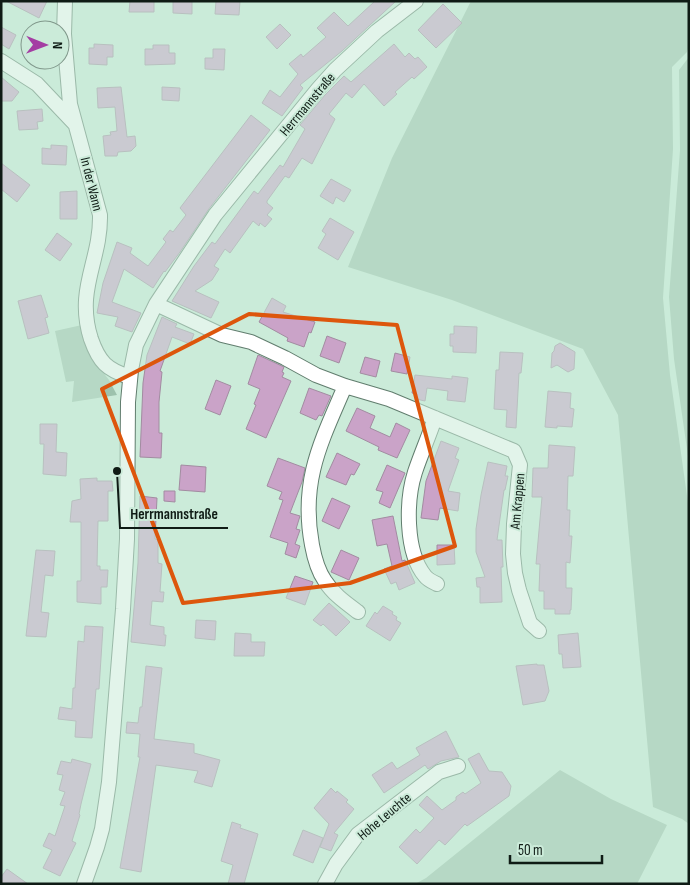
<svg xmlns="http://www.w3.org/2000/svg" width="690" height="885" font-family="'Sofia Sans Condensed',sans-serif">
<style>
.green{fill:#9dc2ad}
.building{fill:#caa3c8;stroke:#a28ca1}
.lines{fill:none;stroke-linecap:round;stroke-linejoin:round}
.minor-casing{stroke:#617d6e;stroke-width:16}
.minor{stroke:#fff;stroke-width:14}
.marked{fill:none;stroke:#dd560c;stroke-width:4;stroke-linejoin:round}
.labels{text-anchor:middle;stroke-width:4;stroke-linejoin:round;paint-order:stroke}
.street-label{font-size:14px;fill:#0f1b15;stroke:#cbebd9}
.leader{fill:none;stroke:#0f1b15;stroke-width:2}
.callout-dot{fill:#0f1b15;stroke:#cbebd9;stroke-width:2}
.callout-label{font-size:15px;text-anchor:middle;font-weight:bold;fill:#0f1b15;stroke:#cbebd9;stroke-width:4;stroke-linejoin:round;paint-order:stroke}
</style>
<rect width="100%" height="100%" fill="#cbebd9"/>
<path class="green" d="M 471,1 L 689,1 L 689,46 L 687,52 L 672,67 L 673,149 L 663,298 L 670,375 L 689,510 L 689,824 L 682,819 L 653,807 L 618,415 L 583,349 L 452,300 L 348,267 L 392,158 Z
M 689,57 L 689,463 L 674,359 L 669,297 L 680,150 L 679,70 Z
M 82,325 L 96,363 L 109,380 L 117,395 L 72,402 L 74,381 L 66,382 L 55,331 Z
M 560,770 L 611,799 L 667,825 L 637,884 L 415,884 L 426,878 Z"/>
<path class="building" d="M 6,1 L 47,1 L 39,18 Z
M 130,1 L 154,1 L 154,12 L 129,12 Z
M 173,1 L 192,1 L 192,14 L 173,13 Z
M 216,1 L 240,1 L 239,15 L 215,14 Z
M 375,1 L 396,1 L 342,51 L 300,85 L 303,88 L 282,116 L 262,103 L 270,90 L 280,97 L 298,74 L 289,64 L 301,54 L 303,57 L 326,37 L 317,28 L 334,12 L 348,26 Z
M 443,4 L 462,23 L 436,48 L 418,30 Z
M 280,24 L 291,35 L 277,49 L 266,37 Z
M 1,27 L 16,35 L 9,49 L 1,44 Z
M 94,44 L 113,45 L 113,57 L 107,57 L 107,65 L 89,64 L 89,48 L 94,48 Z
M 394,44 L 405,57 L 409,53 L 415,59 L 418,57 L 427,67 L 414,79 L 412,77 L 395,92 L 397,94 L 384,106 L 364,84 L 352,98 L 346,93 L 329,114 L 335,119 L 312,164 L 302,158 L 289,178 L 285,176 L 267,201 L 267,203 L 273,208 L 267,215 L 272,219 L 265,227 L 260,223 L 259,226 L 253,221 L 230,253 L 225,249 L 214,266 L 219,269 L 212,280 L 195,291 L 219,302 L 211,318 L 172,301 L 194,266 L 212,242 L 215,244 L 254,191 L 258,194 L 280,165 L 283,167 L 305,129 L 300,125 L 325,95 L 344,76 L 351,82 Z
M 153,45 L 169,45 L 169,53 L 175,53 L 175,64 L 145,65 L 145,49 L 153,49 Z
M 213,49 L 225,49 L 224,70 L 205,69 L 205,58 L 213,58 Z
M 1,77 L 19,92 L 12,101 L 1,101 Z
M 121,87 L 127,137 L 135,136 L 136,146 L 131,151 L 118,152 L 117,156 L 105,156 L 103,136 L 111,135 L 110,132 L 117,131 L 115,107 L 98,108 L 97,88 Z
M 162,87 L 180,88 L 179,101 L 162,100 Z
M 42,109 L 43,121 L 37,122 L 38,129 L 19,130 L 17,111 Z
M 251,115 L 270,130 L 208,210 L 180,252 L 165,272 L 164,271 L 153,288 L 124,269 L 112,302 L 141,313 L 132,332 L 115,326 L 118,317 L 97,313 L 103,283 L 117,242 L 132,248 L 130,253 L 148,266 L 166,242 L 163,239 L 170,230 L 173,232 L 186,215 L 180,208 Z
M 51,145 L 67,146 L 66,165 L 42,164 L 42,148 L 51,149 Z
M 1,163 L 30,185 L 17,202 L 1,189 Z
M 331,179 L 351,190 L 344,202 L 336,197 L 333,204 L 320,196 Z
M 77,191 L 77,219 L 60,219 L 60,192 Z
M 330,218 L 354,232 L 338,260 L 318,248 L 326,234 L 322,231 Z
M 57,233 L 72,244 L 60,261 L 45,250 Z
M 41,295 L 48,317 L 45,318 L 49,333 L 28,339 L 18,301 Z
M 272,298 L 286,306 L 283,312 L 315,322 L 311,333 L 309,332 L 304,347 L 287,341 L 288,338 L 259,322 Z
M 162,317 L 177,324 L 175,327 L 194,334 L 190,344 L 172,337 L 160,371 L 162,372 L 159,402 L 159,433 L 162,433 L 161,458 L 140,457 L 143,383 L 147,355 Z
M 454,326 L 477,327 L 476,353 L 453,352 L 453,346 L 450,346 L 450,334 L 454,334 Z
M 327,336 L 346,343 L 339,363 L 320,356 Z
M 560,343 L 575,352 L 574,369 L 568,372 L 557,365 L 551,368 L 552,353 L 554,351 L 555,346 Z
M 500,352 L 523,353 L 521,373 L 519,373 L 516,428 L 506,427 L 507,410 L 494,409 L 496,370 L 499,370 Z
M 395,353 L 410,357 L 407,374 L 391,371 Z
M 258,355 L 284,367 L 282,372 L 284,373 L 282,377 L 291,381 L 266,438 L 246,429 L 256,405 L 254,404 L 260,389 L 248,384 Z
M 365,357 L 380,361 L 376,377 L 360,373 Z
M 415,375 L 452,379 L 452,376 L 468,378 L 465,402 L 447,400 L 448,391 L 427,388 L 425,401 L 416,399 L 417,394 L 412,393 Z
M 216,380 L 231,386 L 220,415 L 205,409 Z
M 309,388 L 331,396 L 322,416 L 319,415 L 316,420 L 300,413 Z
M 548,391 L 571,393 L 570,408 L 574,409 L 572,427 L 557,426 L 557,428 L 545,427 Z
M 357,408 L 375,416 L 370,428 L 390,437 L 396,423 L 410,430 L 397,458 L 378,450 L 379,447 L 346,431 Z
M 40,424 L 57,424 L 56,452 L 67,453 L 66,476 L 43,474 L 44,444 L 40,444 Z
M 441,441 L 459,448 L 455,458 L 459,460 L 448,491 L 460,493 L 458,511 L 440,508 L 438,520 L 421,518 L 426,481 Z
M 549,445 L 575,447 L 573,476 L 568,476 L 567,510 L 570,510 L 569,536 L 572,536 L 570,563 L 566,562 L 566,588 L 572,588 L 571,610 L 570,610 L 570,614 L 555,614 L 555,609 L 544,609 L 544,591 L 539,591 L 540,564 L 536,564 L 542,497 L 532,497 L 533,468 L 548,468 Z
M 337,453 L 360,464 L 354,475 L 351,474 L 346,485 L 326,477 Z
M 278,458 L 305,468 L 302,482 L 290,513 L 300,516 L 296,529 L 300,530 L 295,544 L 300,546 L 296,558 L 285,554 L 288,543 L 270,537 L 283,500 L 279,499 L 282,492 L 267,486 Z
M 488,462 L 507,466 L 505,476 L 508,476 L 505,490 L 504,490 L 497,540 L 502,540 L 503,567 L 501,567 L 502,602 L 480,603 L 480,587 L 477,587 L 476,578 L 485,577 L 476,552 L 476,529 L 481,495 Z
M 181,465 L 206,467 L 205,492 L 179,490 Z
M 387,465 L 405,473 L 390,508 L 379,503 L 383,492 L 376,490 Z
M 97,478 L 97,481 L 112,481 L 113,491 L 108,491 L 108,521 L 98,521 L 97,566 L 100,566 L 100,570 L 108,570 L 107,587 L 101,587 L 101,604 L 77,602 L 77,581 L 81,581 L 81,522 L 70,522 L 72,501 L 81,499 L 80,479 Z
M 164,491 L 175,491 L 175,502 L 164,501 Z
M 140,496 L 157,498 L 155,539 L 158,540 L 158,563 L 162,564 L 160,592 L 164,592 L 163,602 L 152,601 L 150,625 L 164,627 L 164,635 L 166,635 L 165,646 L 131,642 L 138,563 Z
M 332,498 L 350,506 L 339,529 L 322,521 Z
M 393,516 L 402,561 L 405,560 L 415,583 L 399,590 L 396,582 L 391,584 L 384,569 L 392,566 L 387,544 L 377,546 L 372,520 Z
M 437,545 L 454,545 L 455,564 L 437,565 Z
M 36,550 L 55,551 L 53,576 L 45,575 L 41,612 L 49,613 L 46,637 L 26,636 Z
M 341,550 L 359,558 L 349,580 L 331,572 Z
M 295,576 L 313,582 L 305,605 L 286,598 Z
M 329,603 L 350,622 L 336,636 L 323,624 L 321,626 L 313,620 Z
M 383,606 L 393,612 L 392,614 L 397,617 L 396,620 L 401,623 L 390,641 L 366,626 L 375,612 L 377,614 Z
M 196,620 L 216,621 L 215,640 L 195,638 Z
M 85,626 L 103,627 L 99,689 L 96,689 L 92,738 L 75,737 L 76,721 L 58,719 L 60,707 L 72,709 L 73,688 L 75,688 L 78,641 L 84,642 Z
M 235,633 L 251,634 L 251,642 L 265,642 L 264,656 L 234,656 Z
M 578,633 L 581,667 L 563,668 L 562,654 L 559,654 L 558,635 Z
M 537,664 L 537,665 L 544,665 L 549,691 L 545,701 L 523,705 L 516,666 Z
M 146,666 L 162,668 L 154,739 L 194,744 L 194,753 L 220,760 L 212,787 L 194,782 L 198,771 L 156,765 L 141,872 L 120,868 L 140,757 L 138,757 L 140,734 L 126,733 L 127,722 L 138,723 L 140,707 L 142,707 Z
M 446,731 L 459,757 L 441,761 L 428,769 L 425,765 L 384,793 L 372,775 L 392,762 L 397,769 L 420,755 L 416,748 Z
M 479,753 L 489,771 L 502,772 L 511,786 L 509,796 L 467,826 L 465,824 L 445,845 L 439,840 L 417,864 L 399,847 L 416,829 L 420,833 L 434,818 L 419,805 L 427,796 L 442,810 L 456,800 L 456,797 L 463,792 L 465,794 L 481,783 L 468,759 Z
M 72,759 L 91,764 L 81,804 L 79,814 L 80,815 L 72,841 L 76,843 L 60,876 L 43,868 L 52,850 L 43,846 L 49,833 L 55,836 L 65,806 L 60,805 L 65,792 L 59,790 L 63,775 L 57,774 L 61,761 L 71,763 Z
M 331,788 L 336,793 L 337,791 L 348,800 L 346,802 L 354,809 L 334,833 L 338,835 L 331,851 L 320,847 L 329,824 L 314,808 Z
M 232,822 L 241,825 L 240,828 L 258,834 L 244,884 L 228,884 L 233,865 L 221,861 Z
M 303,830 L 323,838 L 313,863 L 293,855 Z
M 7,869 L 28,884 L 1,884 L 1,877 Z"/>
<g class="lines">
<g class="minor-casing">
<path id="minor" d="M 65,1 L 64,34 L 70,104 L 100,215 C 101,261 75,289 91,339 C 99,362 107,370 130,377
M 1,61 L 37,84 L 74,123
M 156,304 L 222,335 L 251,342 L 285,358 L 316,375 L 345,386 L 389,399 L 514,451 L 520,465 L 514,524 L 513,554 L 515,573 L 519,590 L 530,623 L 539,631
M 345,386 C 321,442 300,481 312,545 C 314,556 318,571 325,581 C 333,594 346,603 358,612
M 435,418 C 429,436 421,454 415,472 C 406,500 405,552 425,576 C 428,580 433,582 437,584
M 84,884 L 97,847 L 102,829 L 109,782 L 123,609 L 127,539 L 128,402 L 131,370 L 136,345 L 156,304 L 215,215 L 318,89 L 335,70 L 377,31 L 416,1
M 325,884 L 336,864 L 358,834 L 439,772 L 458,766"/>
</g>
<use href="#minor" class="minor"/>
</g>
<path d="M0 0H690V885H0ZM 249,314 L 397,325 L 455,546 L 350,583 L 183,603 L 102,389 Z" fill="#cbebd9" fill-opacity=".55" fill-rule="evenodd"/>
<path class="marked" d="M 249,314 L 397,325 L 455,546 L 350,583 L 183,603 L 102,389 Z"/>
<g class="labels">
<g class="street-label">
<text transform="translate(307 104) rotate(-50)" y="5">Herrmannstraße</text>
<text transform="translate(92 184) rotate(76)" y="5">In der Wann</text>
<text transform="translate(517 501) rotate(-85)" y="5">Am Krappen</text>
<text transform="translate(384 816) rotate(-40)" y="5">Hohe Leuchte</text>
</g>
</g>
<path class="leader" d="M117 471L120 528H228"/>
<circle class="callout-dot" cx="117" cy="471" r="5"/>
<g class="callout-label">
<text x="174" y="519">Herrmannstraße</text>
</g>
<rect width="690" height="885" fill="none" stroke="#0f1b15" stroke-width="5"/>
<g transform="translate(45 45) rotate(91)"><circle r="24" fill="#cbebd9" stroke="#80988b"/>
<path d="M0-4L9 19L0 12L-9 19Z" fill="#a43ea3"/>
<text y="-8" font-size="14" font-weight="bold" text-anchor="middle" fill="#0f1b15">N</text>
</g>
<path d="M510 855v8h92v-8" fill="none" stroke="#0f1b15" stroke-width="2.5"/>
<text x="518" y="855" font-size="15" fill="#0f1b15" stroke="#cbebd9" stroke-width="4" paint-order="stroke">50 m</text>
</svg>
